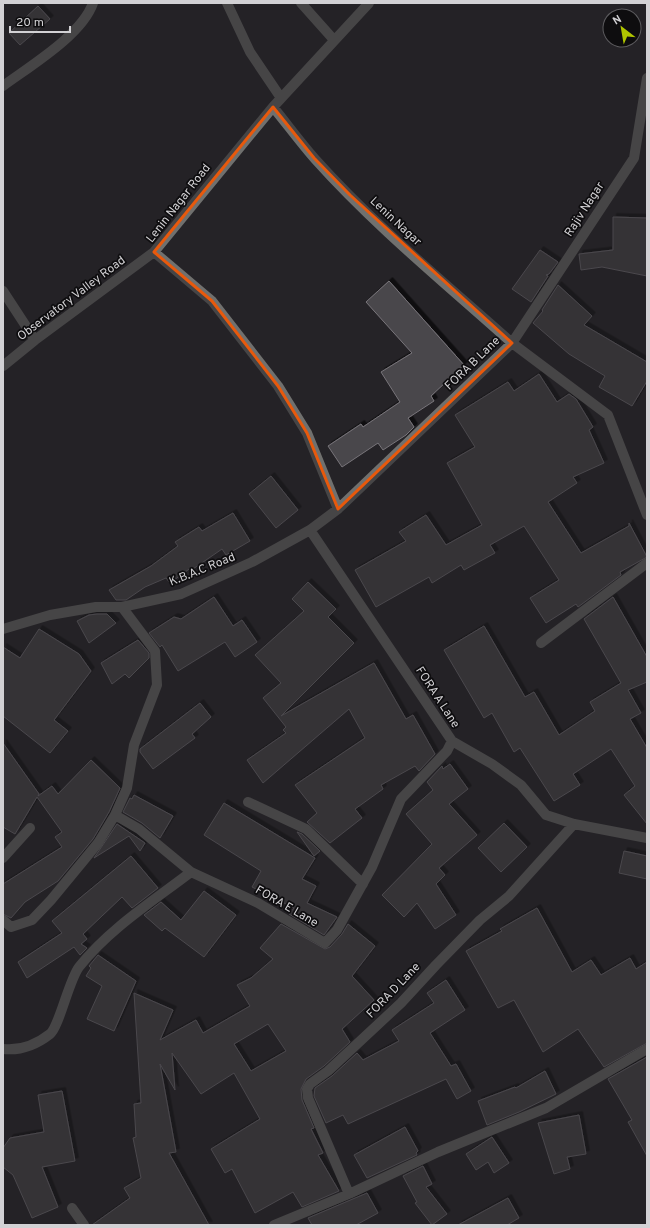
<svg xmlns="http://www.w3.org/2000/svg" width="650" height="1228" font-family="Overpass,sans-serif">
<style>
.building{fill:#49464b;stroke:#78757a;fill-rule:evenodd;filter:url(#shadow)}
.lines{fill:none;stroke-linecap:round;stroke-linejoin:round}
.minor{stroke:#70706e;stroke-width:10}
.marked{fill:none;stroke:#e8590c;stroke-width:3;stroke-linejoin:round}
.labels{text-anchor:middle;stroke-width:3.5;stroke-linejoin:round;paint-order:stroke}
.street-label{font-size:12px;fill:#d2d1d4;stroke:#0e0d0f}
</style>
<defs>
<filter id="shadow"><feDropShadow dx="3.5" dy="-3.5" stdDeviation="0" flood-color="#0009"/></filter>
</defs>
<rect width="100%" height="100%" fill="#252327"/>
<path class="building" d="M 38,6 L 50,19 L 20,45 L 9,33 Z
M 613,217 L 647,218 L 647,276 L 602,267 L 581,270 L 579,254 L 613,250 Z
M 540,250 L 558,262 L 549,274 L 546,275 L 548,276 L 531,302 L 512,289 Z
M 389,281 L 464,365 L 431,396 L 434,401 L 408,418 L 414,427 L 406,435 L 383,450 L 378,443 L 342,467 L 328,446 L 361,424 L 363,427 L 400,402 L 381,372 L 412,353 L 366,302 Z
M 558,285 L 592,316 L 584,325 L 647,362 L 647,381 L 632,406 L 599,387 L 605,376 L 569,354 L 533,323 L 543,311 L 542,310 Z
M 539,374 L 557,402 L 569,394 L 576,399 L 593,427 L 589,430 L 604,463 L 573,477 L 577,483 L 548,502 L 581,553 L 629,526 L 629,523 L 647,557 L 620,572 L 621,575 L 578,607 L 576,604 L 546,623 L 530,598 L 559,580 L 524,526 L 490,545 L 495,553 L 464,570 L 461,565 L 432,583 L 429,577 L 376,607 L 355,570 L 406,541 L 399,532 L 426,515 L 446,545 L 482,525 L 447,463 L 475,447 L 455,415 L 508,382 L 514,391 Z
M 271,476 L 298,510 L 276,528 L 249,494 Z
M 233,513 L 250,541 L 226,555 L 222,549 L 193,569 L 192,567 L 170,583 L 166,578 L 145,587 L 126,600 L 116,600 L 109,590 L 151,566 L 178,546 L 175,542 L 199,527 L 202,531 Z
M 308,582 L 336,609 L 328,617 L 354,643 L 281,716 L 374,663 L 406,719 L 413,715 L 435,754 L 419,771 L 415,766 L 381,785 L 383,789 L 355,809 L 362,818 L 330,843 L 307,822 L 317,813 L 295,785 L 365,738 L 349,709 L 263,783 L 247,760 L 286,733 L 283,730 L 286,727 L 263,698 L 281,683 L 255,655 L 304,611 L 292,599 Z
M 214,597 L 233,626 L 242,620 L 257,642 L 235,657 L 225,642 L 178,671 L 162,645 L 160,647 L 149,633 L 174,617 L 181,619 Z
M 613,597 L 647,657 L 647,682 L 628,690 L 641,713 L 630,719 L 647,748 L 647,824 L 624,795 L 635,786 L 611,749 L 573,774 L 580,785 L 554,801 L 520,748 L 514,752 L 492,713 L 484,718 L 444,650 L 484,626 L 525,697 L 534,692 L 559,735 L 595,711 L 590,702 L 621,683 L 584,619 Z
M 97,614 L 107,614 L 116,623 L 89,643 L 77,621 L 89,615 Z
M 39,629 L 79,654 L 91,671 L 54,720 L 68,731 L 50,753 L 3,716 L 3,647 L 20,658 Z
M 138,640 L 149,653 L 149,658 L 129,678 L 125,674 L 112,684 L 101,663 Z
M 200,703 L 211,717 L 192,734 L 195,738 L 153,769 L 140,752 L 140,749 Z
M 3,743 L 39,794 L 38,796 L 52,786 L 58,794 L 91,760 L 120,788 L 109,812 L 93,839 L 58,881 L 25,902 L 11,918 L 3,914 L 3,884 L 62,847 L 55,837 L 62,832 L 37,797 L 15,834 L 3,827 Z
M 450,764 L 468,789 L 449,804 L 477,835 L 439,868 L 445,875 L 436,884 L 456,915 L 435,929 L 417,903 L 404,917 L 382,895 L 432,844 L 406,814 L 433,790 L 427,782 L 442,766 L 443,769 Z
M 134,795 L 173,816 L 160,838 L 142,823 L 123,812 L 130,798 L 132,799 Z
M 224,803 L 315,858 L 302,879 L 316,886 L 307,903 L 337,917 L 324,935 L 289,914 L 294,908 L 252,887 L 261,871 L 204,835 Z
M 504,823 L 527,847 L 501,872 L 478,848 Z
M 117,824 L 145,843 L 140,851 L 129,836 L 94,858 Z
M 297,832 L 302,834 L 320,851 L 314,856 Z
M 624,851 L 647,856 L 647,879 L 619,873 Z
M 131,856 L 158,888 L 132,908 L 122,897 L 83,934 L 87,939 L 81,944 L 87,948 L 80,955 L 74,947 L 27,978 L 18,962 L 62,933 L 52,921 Z
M 204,891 L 236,915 L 204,957 L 165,928 L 162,931 L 144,915 L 161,902 L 181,920 Z
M 537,908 L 572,972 L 591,960 L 601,975 L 630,958 L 636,969 L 647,962 L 647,1043 L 604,1067 L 578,1029 L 543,1052 L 514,1000 L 498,1008 L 466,951 L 502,931 L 500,929 Z
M 281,924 L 325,949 L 330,947 L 342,934 L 348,924 L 375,946 L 352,976 L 374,1000 L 342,1029 L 350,1042 L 324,1066 L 306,1079 L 301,1089 L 302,1100 L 314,1128 L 311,1129 L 323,1153 L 318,1155 L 339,1191 L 302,1207 L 293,1192 L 255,1213 L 232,1169 L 225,1173 L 211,1149 L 260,1119 L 234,1073 L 201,1094 L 172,1053 L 175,1090 L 160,1064 L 176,1152 L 169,1153 L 209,1225 L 92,1225 L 130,1198 L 124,1188 L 141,1178 L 133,1138 L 136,1137 L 134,1104 L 141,1103 L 134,993 L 173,1010 L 160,1040 L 196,1020 L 203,1033 L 250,1006 L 237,985 L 251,978 L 273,959 L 260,948 ZM 268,1024 L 286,1051 L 251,1071 L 234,1044 Z
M 98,955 L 136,981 L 114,1031 L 87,1019 L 102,986 L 86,976 L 91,968 L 89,966 Z
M 446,980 L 465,1010 L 430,1033 L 451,1066 L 456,1064 L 471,1091 L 457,1099 L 446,1079 L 348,1124 L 343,1115 L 326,1123 L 314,1096 L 315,1088 L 332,1076 L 357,1053 L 363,1060 L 399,1041 L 392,1030 L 434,1003 L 427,993 Z
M 647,1057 L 647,1156 L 628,1122 L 632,1120 L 608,1079 Z
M 545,1071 L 556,1094 L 519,1112 L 487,1125 L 478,1101 L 515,1087 L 516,1088 Z
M 62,1091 L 75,1161 L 42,1167 L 58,1207 L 32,1218 L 13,1175 L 3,1167 L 3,1148 L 10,1138 L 44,1132 L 38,1095 Z
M 579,1115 L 586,1154 L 567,1157 L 570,1169 L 554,1174 L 538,1123 Z
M 405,1127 L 418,1151 L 416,1153 L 417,1155 L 367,1178 L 354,1155 Z
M 492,1137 L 509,1163 L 494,1173 L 488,1162 L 476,1170 L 466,1154 Z
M 423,1166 L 432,1184 L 426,1187 L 447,1214 L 432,1225 L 415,1203 L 417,1202 L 403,1176 Z
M 367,1193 L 378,1213 L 356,1225 L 312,1225 L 308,1218 Z
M 508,1198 L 519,1218 L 507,1225 L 458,1225 Z"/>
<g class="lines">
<path class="minor" d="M 227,3 L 250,52 L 281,98
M 301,3 L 334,40
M 3,86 C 30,66 82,35 93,3
M 273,107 C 287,124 300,142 315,159 C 375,226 445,283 512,343 L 634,158 L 647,78
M 154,252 L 212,301 L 278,386 L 307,433 L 338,509
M 3,291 L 35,340
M 3,366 L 35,340 L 154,252 L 273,107 L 369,3
M 310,530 L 452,741 L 492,764 L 521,785 L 546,815 L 574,824 L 647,838
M 3,629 L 50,615 L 96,607 L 122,607 L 181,594 L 252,562 L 310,530 L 338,509 L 512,343 L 608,415 L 647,515
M 541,643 L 647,563
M 248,802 L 306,829 L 363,884
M 115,815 L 139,829 L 191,872 L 258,903 L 325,943 L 337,930 L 372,867 L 401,799 L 447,751 L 452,741
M 3,858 L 30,828
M 3,920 L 11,927 L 32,920 L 51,900 L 98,843 L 115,815 L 127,788 L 134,745 L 157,685 L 155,651 L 122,607
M 3,1049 C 21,1051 36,1045 50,1034 C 59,1027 69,980 79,967 C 109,929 153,901 191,872
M 349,1194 L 308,1098 L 307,1089 L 310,1084 L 328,1071 L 401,1003 L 436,965 L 480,920 L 509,896 L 574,824
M 72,1208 L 84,1225
M 274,1225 L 349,1194 L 438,1152 L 546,1108 L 647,1049"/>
</g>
<path d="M0 0H650V1228H0ZM 273,107 L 314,158 L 350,195 L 512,343 L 338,509 L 307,433 L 278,386 L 212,301 L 154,252 Z" fill="#252327" fill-opacity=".55" fill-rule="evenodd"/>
<path class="marked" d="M 273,107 L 314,158 L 350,195 L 512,343 L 338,509 L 307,433 L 278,386 L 212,301 L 154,252 Z"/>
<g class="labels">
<g class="street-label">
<text transform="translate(178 203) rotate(-52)" y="4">Lenin Nagar Road</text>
<text transform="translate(584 209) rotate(-57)" y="4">Rajiv Nagar</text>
<text transform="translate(396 221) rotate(43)" y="4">Lenin Nagar</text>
<text transform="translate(71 298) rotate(-37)" y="4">Observatory Valley Road</text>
<text transform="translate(472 363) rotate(-44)" y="4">FORA B Lane</text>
<text transform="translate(202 569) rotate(-22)" y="4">K.B.A.C Road</text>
<text transform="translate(438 697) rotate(57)" y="4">FORA A Lane</text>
<text transform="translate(287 906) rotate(30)" y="4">FORA E Lane</text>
<text transform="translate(393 990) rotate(-46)" y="4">FORA D Lane</text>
</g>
</g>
<rect width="650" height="1228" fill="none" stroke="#d2d1d4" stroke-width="8"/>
<g transform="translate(622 28) rotate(329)"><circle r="19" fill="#0e0d0f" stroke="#5c5b5e"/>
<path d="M0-3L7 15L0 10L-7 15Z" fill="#b0c500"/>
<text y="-6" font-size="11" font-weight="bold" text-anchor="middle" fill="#d2d1d4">N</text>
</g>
<path d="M10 26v6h60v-6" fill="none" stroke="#d2d1d4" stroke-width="2"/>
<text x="16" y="26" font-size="12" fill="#d2d1d4" stroke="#0e0d0f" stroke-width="3" paint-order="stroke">20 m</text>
</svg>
